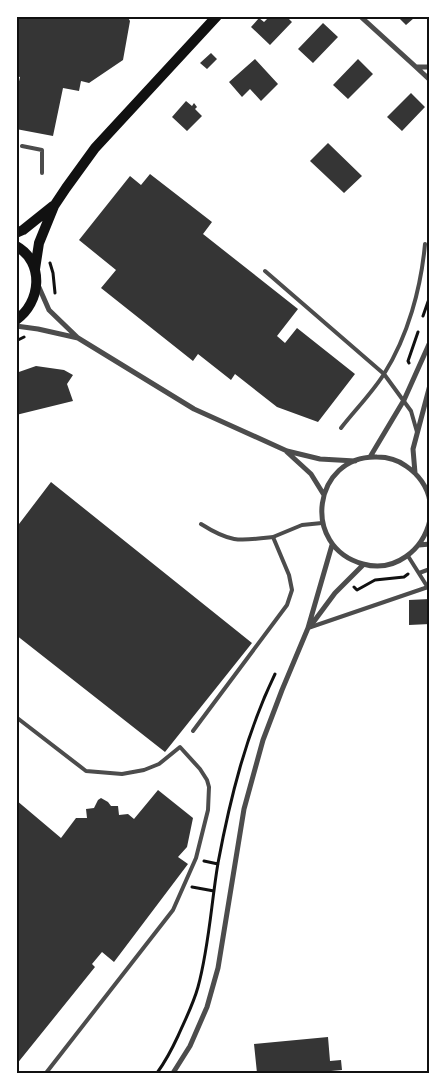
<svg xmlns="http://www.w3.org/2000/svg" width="446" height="1089" font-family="Jost,sans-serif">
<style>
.building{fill:#353535}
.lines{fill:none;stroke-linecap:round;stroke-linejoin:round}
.path{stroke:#111;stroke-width:3}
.service{stroke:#4c4c4c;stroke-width:4}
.minor{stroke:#4c4c4c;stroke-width:5}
.secondary{stroke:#111;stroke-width:10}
.neatline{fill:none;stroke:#111;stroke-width:2}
</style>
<rect width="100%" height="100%" fill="#fff"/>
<path class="building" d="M 16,16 L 127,16 L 130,21 L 123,60 L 89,83 L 81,81 L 79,91 L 63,88 L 53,136 L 16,129 L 16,95 L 20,77 L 16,76 Z
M 270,16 L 286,16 L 292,22 L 270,45 L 251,27 L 259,18 L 264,22 Z
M 397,16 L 413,16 L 414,18 L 406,25 Z
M 323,23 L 338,37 L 313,63 L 298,49 Z
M 211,53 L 217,59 L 207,69 L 200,63 Z
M 255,59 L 278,84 L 261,101 L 250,89 L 242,97 L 229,82 Z
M 358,59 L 373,74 L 348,99 L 333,85 Z
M 411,93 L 425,107 L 402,131 L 387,117 Z
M 186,101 L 192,106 L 194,103 L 197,107 L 195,109 L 202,116 L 187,131 L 172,117 Z
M 328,143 L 362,176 L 344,193 L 310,161 Z
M 150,174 L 212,222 L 203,234 L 298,309 L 277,336 L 285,343 L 297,328 L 355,374 L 318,422 L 277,407 L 235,374 L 231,380 L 198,354 L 193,361 L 101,288 L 116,270 L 79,240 L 130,176 L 141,185 Z
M 36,366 L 64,370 L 73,375 L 67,384 L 73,401 L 16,415 L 16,373 Z
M 51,482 L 252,643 L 165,752 L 16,635 L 16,528 Z
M 430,599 L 430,624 L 409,625 L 409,600 Z
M 158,790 L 193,818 L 187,847 L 178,857 L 188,864 L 114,962 L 102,952 L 92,964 L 95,967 L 16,1065 L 16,800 L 61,838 L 76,818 L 87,818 L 86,809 L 94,808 L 98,800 L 101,798 L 108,802 L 111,806 L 118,806 L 119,815 L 128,814 L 134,819 Z
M 328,1037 L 330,1061 L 341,1060 L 342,1070 L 331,1071 L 331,1073 L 257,1073 L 254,1044 Z"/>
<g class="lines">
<path class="path" d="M 50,263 L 53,273 L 55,293
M 423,316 L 430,296
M 16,341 L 24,337
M 409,363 L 408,361 L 418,332
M 354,587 L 357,590 L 375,580 L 404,577 L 408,574
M 204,861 L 218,864
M 192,887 L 214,891
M 157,1073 C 165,1062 172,1049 178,1036 C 185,1020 193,1005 198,987 C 209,947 211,905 218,863 C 230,799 246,734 275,674"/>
<path class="service" d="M 22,146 L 42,150 L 42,173
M 265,271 L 384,374 L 411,411 L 417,432
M 341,428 C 355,410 372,393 384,374 C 408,336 421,288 425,244
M 273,537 L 302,525 L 322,523
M 408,556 L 430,591
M 419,573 L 430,569
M 308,628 L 428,587
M 16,717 L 86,771 L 122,774 L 144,770 L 159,764 L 180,747 L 200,769 L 207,780 L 209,787 L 208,810 L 196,858 L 173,910 L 46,1073
M 193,731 L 287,605 L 292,590 L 289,575 L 273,537 C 239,541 231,543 201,524"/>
<path class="minor" d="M 360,16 L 416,67 L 430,67
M 416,67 L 430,80
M 38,285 L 49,310 L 78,338 L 194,409 L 287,451 L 320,459 L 355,461
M 16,326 L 38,329 L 78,338
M 287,452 L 311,474 L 324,495
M 370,457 L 404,400 L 430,342
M 415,473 L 413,449 L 430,385
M 430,502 C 428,487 418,474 406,466 C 398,460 387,457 377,457 C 313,455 300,547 363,564 C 395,573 423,550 430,520
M 419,545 L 430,544
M 312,624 L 335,593 L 363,565
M 173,1073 L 190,1046 L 207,1007 L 218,968 L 244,809 L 263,740 L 282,690 L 308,628 L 332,545"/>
<path class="secondary" d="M 16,233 L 23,230 L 53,206
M 16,246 C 45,262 41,303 16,320
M 35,269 L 39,243 L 54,206 L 66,188 L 95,148 L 217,16"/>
</g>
<rect width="446" height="1089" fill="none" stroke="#ffffff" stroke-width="35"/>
<rect x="18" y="18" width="410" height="1054" class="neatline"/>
</svg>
